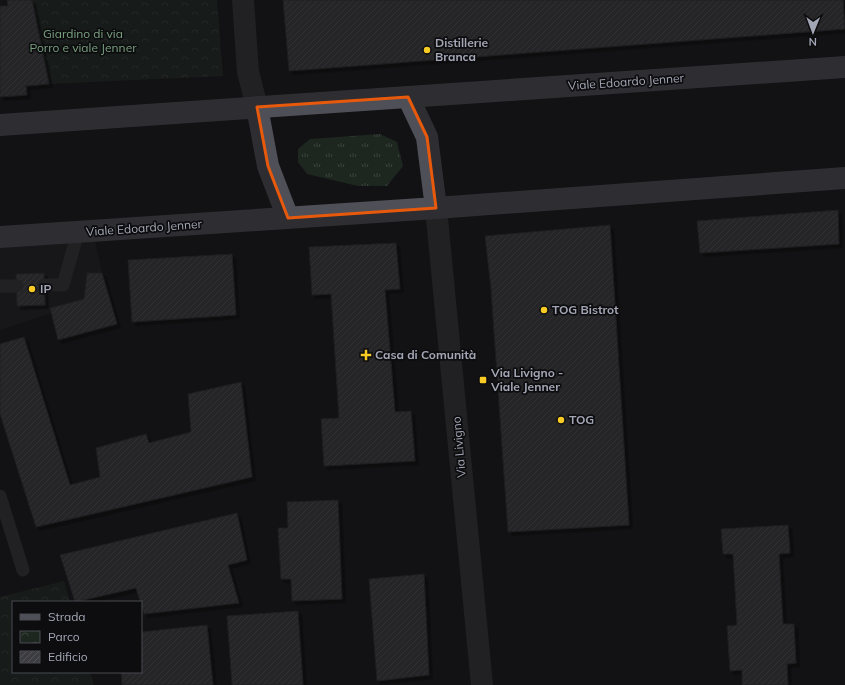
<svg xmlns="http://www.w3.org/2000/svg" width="845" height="685" font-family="Mulish,sans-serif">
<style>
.built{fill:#1e1e21}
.grass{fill:url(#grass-tufts)}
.park{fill:url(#park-crowns)}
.building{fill:url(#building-hatch);stroke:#2c2c30;filter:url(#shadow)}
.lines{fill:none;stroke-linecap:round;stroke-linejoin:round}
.lane{stroke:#333339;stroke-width:13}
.street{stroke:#333339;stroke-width:22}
.primary{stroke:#4f4f58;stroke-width:22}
.marked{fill:none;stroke:#e8590c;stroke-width:3;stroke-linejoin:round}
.poi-dot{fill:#f9cb25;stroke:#0d0d0f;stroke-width:1.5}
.labels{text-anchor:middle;stroke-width:3.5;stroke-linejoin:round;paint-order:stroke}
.park-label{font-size:12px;fill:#79a180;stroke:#0d0d0f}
.poi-label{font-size:12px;font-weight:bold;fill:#a3a6b5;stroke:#0d0d0f;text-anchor:start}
.street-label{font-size:12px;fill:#a3a6b5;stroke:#0d0d0f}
</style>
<defs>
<pattern id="grass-tufts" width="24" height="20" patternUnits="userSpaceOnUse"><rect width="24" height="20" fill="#1e2620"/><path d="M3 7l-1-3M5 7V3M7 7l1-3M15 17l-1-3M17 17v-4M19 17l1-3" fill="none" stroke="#3c423e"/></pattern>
<pattern id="park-crowns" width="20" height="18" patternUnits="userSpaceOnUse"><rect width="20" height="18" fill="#1e2620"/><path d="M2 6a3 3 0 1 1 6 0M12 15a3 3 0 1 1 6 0" fill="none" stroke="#3c423e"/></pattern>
<pattern id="building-hatch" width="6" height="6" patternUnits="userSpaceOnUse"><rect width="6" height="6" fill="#3c3c41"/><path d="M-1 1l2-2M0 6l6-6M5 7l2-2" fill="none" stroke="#55555a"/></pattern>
<filter id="shadow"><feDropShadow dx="3.5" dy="3.5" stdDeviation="0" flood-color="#0009"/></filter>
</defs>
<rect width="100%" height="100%" fill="#121214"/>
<path class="built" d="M 94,236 L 102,273 L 117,324 L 58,340 L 51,313 L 0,330 L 0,242 Z"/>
<path class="grass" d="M 380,134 L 397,142 L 403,166 L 387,186 L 358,186 L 307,174 L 298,162 L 298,149 L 310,139 Z"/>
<path class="park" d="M 32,0 L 217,0 L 223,76 L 49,84 Z
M 64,581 L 70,602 L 13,602 L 13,672 L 90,672 L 94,685 L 0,685 L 0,597 Z"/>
<path class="building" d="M 7,0 L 32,0 L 49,84 L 26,86 L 27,95 L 0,97 L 0,6 L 8,6 Z
M 283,0 L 843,0 L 845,29 L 289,71 Z
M 838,210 L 839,244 L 700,253 L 697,221 Z
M 610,225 L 629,525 L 508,532 L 491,289 L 485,236 Z
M 396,243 L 400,289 L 385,290 L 395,412 L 411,411 L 415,461 L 324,466 L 321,419 L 339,418 L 331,294 L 312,295 L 309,247 Z
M 232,254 L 236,315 L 132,322 L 128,260 Z
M 44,273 L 45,305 L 17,306 L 16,274 Z
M 87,273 L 102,273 L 117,324 L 58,340 L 50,308 L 84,299 Z
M 24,337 L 70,485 L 100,477 L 96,448 L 146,434 L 149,443 L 191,432 L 188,394 L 241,382 L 252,477 L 36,527 L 0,414 L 0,344 Z
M 338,500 L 342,599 L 292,601 L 291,579 L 281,579 L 278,528 L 288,528 L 287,502 Z
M 237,513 L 247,560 L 228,565 L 239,603 L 144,614 L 136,588 L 75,602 L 60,555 Z
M 788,525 L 790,553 L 779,554 L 783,624 L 794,624 L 796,663 L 787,664 L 788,685 L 742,685 L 742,670 L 730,671 L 727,626 L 737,625 L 733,554 L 723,554 L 721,529 Z
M 424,574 L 429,675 L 377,681 L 369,579 Z
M 298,611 L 303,685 L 232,685 L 227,616 Z
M 207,625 L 213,685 L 122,685 L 121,672 L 141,672 L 141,632 Z"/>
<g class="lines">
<path class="lane" d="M 45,285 L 63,285 L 78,232
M 0,286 L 17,286
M 0,496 L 23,570"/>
<path class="street" d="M 243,0 L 248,72 L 257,107
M 436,208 L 482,685"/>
<path class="primary" d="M 408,97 L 427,137 L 436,208
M 257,107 L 268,166 L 288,218
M 0,125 L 845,67
M 0,237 L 436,208 L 845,178"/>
</g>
<path d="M0 0H845V685H0ZM 408,97 L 427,137 L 436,208 L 288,218 L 268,166 L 257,107 Z" fill="#121214" fill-opacity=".55" fill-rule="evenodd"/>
<path class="marked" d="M 408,97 L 427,137 L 436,208 L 288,218 L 268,166 L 257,107 Z"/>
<g class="poi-dot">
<circle cx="427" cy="50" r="4"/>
<circle cx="32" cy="289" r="4"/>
<circle cx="544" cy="310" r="4"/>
<path d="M364 349h4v4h4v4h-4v4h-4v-4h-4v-4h4z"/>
<rect x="479" y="376" width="8" height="8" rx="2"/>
<circle cx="561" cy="420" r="4"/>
</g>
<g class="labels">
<g class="park-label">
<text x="83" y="38">Giardino di via<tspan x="83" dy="14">Porro e viale Jenner</tspan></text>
</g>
<g class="poi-label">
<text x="435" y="47">Distillerie<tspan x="435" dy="14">Branca</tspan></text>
<text x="40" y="293">IP</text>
<text x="552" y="314">TOG Bistrot</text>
<text x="375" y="359">Casa di Comunità</text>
<text x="491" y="377">Via Livigno -<tspan x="491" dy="14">Viale Jenner</tspan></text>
<text x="569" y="424">TOG</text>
</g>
<g class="street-label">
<text transform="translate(626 82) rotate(-4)" y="4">Viale Edoardo Jenner</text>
<text transform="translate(144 228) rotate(-4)" y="4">Viale Edoardo Jenner</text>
<text transform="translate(459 447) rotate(-95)" y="4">Via Livigno</text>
</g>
</g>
<rect x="12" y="601" width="130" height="72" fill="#0d0d0f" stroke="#494a51"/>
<rect x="20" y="614" width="20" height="6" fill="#4f4f58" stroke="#494a51"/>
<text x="48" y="621" font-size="12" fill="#a3a6b5">Strada</text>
<rect x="20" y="631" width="20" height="12" fill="url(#park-crowns)" stroke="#494a51"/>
<text x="48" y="641" font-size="12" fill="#a3a6b5">Parco</text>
<rect x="20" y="651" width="20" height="12" fill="url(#building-hatch)" stroke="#494a51"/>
<text x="48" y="661" font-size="12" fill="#a3a6b5">Edificio</text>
<g transform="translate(813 32) rotate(181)" stroke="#0d0d0f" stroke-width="3" paint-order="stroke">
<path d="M0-3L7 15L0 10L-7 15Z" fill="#a3a6b5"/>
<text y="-6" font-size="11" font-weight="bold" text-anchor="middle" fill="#a3a6b5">N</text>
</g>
</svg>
